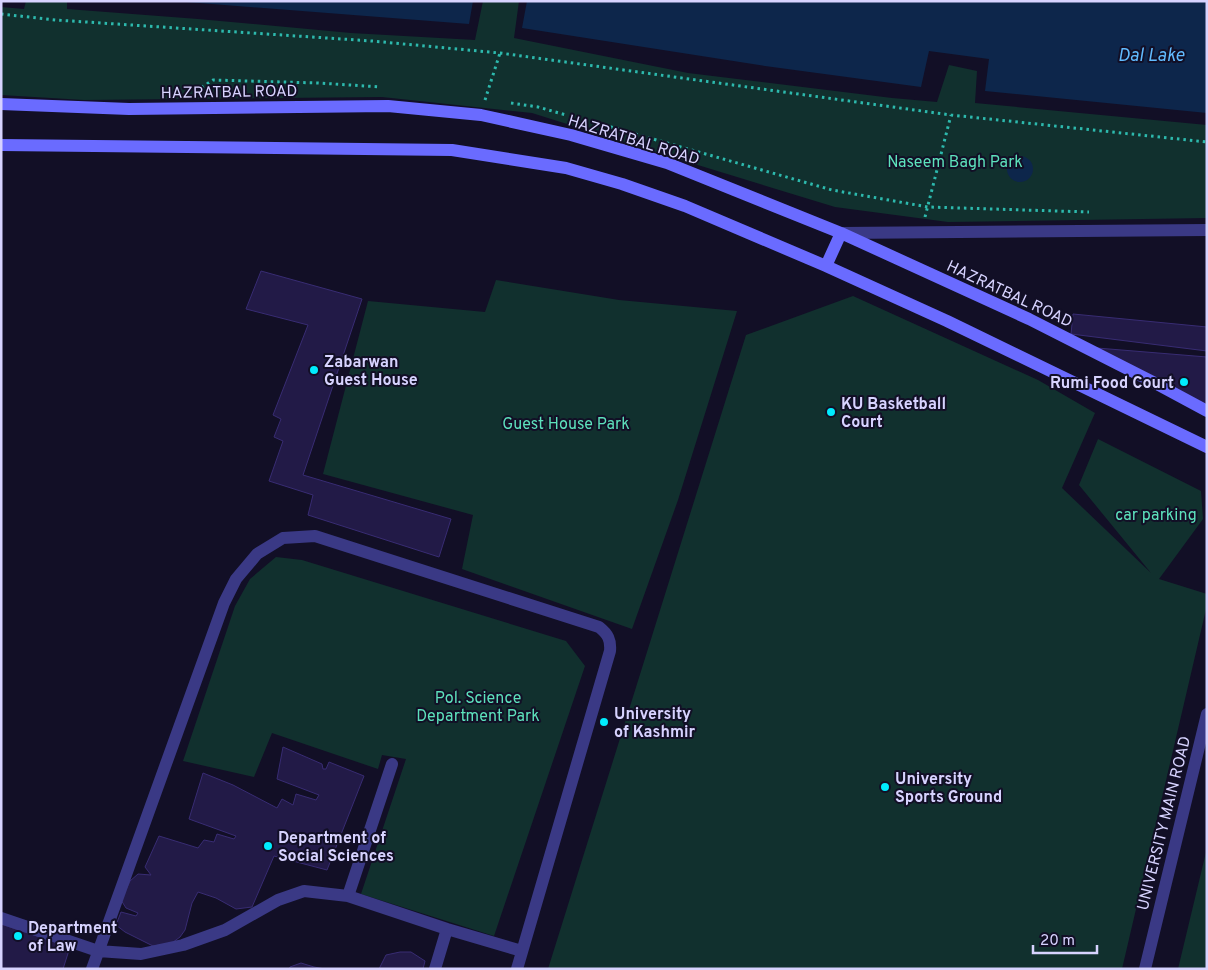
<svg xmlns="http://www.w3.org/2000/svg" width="1208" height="970" font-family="Overpass,sans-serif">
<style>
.green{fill:#11302e}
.water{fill:#0d264b}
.building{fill:#221a47;stroke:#382c73}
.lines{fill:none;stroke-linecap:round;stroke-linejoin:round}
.path{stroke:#2db9ad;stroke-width:3;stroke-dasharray:2.5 4;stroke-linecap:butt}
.service{stroke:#3a3985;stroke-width:12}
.minor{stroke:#3a3985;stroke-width:12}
.secondary{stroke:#6a6bff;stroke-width:12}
.poi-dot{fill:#00ecfe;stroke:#120f26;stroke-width:2}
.labels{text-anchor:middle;stroke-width:4;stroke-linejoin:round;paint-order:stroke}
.street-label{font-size:16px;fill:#d7d3ff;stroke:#120f26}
.park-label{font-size:16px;fill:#5de1bc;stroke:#120f26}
.poi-label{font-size:16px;font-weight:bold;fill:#d7d3ff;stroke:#120f26;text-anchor:start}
.water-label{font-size:18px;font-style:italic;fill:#61bbff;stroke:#120f26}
</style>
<rect width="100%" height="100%" fill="#120f26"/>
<path class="green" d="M 26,1 L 67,1 L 67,9 L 198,19 L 351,33 L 475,40 L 483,1 L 519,1 L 514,38 L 688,73 L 892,98 L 937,102 L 949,65 L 977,71 L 975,103 L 1207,125 L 1207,218 L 948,222 L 835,207 L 688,162 L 532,113 L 382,97 L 84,100 L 1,95 L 1,7 L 24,9 Z
M 496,280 L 619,300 L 737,311 L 678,500 L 632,629 L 462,569 L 473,515 L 323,474 L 368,301 L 485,312 Z
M 853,296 L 1038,380 L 1095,413 L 1062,488 L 1151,573 L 1079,485 L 1098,439 L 1201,491 L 1203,519 L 1159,579 L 1207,594 L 1207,605 L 1122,969 L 548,969 L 746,335 Z
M 276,557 L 302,560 L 566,641 L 585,666 L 494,936 L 361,894 L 406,759 L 382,755 L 378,769 L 272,733 L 254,777 L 183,761 L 235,606 L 250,579 Z
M 1207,848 L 1207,969 L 1178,969 Z"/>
<path class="water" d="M 174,1 L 473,1 L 469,24 Z
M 527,1 L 1207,1 L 1207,113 L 985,91 L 989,59 L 929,51 L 921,87 L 765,66 L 522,28 Z
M1007 169a13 13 0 1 1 26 0a13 13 0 1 1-26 0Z"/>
<path class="building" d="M 261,271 L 362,299 L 303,475 L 451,519 L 439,557 L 308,515 L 313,495 L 269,481 L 283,441 L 274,437 L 281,419 L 273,415 L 308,325 L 246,309 Z
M 1073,314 L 1207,327 L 1207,351 L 1071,334 Z
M 1097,348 L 1207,357 L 1207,407 Z
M 283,747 L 322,764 L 323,769 L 326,769 L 329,762 L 364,776 L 327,870 L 274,856 L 252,907 L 236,909 L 216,898 L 198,892 L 192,903 L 185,930 L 180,937 L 172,943 L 153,946 L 125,932 L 116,925 L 121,912 L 136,916 L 138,913 L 126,908 L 121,900 L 130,881 L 138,874 L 151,875 L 145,867 L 159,836 L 198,848 L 204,840 L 214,842 L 217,834 L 234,839 L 236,836 L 189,819 L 203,773 L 233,785 L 277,808 L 282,799 L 293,805 L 296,794 L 316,800 L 319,795 L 277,779 Z
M 1,924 L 70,947 L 63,969 L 1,969 Z
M 400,952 L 411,952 L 425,961 L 423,969 L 379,969 L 386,955 Z
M 301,963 L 314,967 L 325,969 L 289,969 L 290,967 Z"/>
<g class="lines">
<path class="path" d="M 1,14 L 56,20 L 372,41 L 500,53 L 951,115 L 1207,142
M 196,91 L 213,80 L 318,83 L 381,87
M 485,100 L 500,53
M 511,103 L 538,107 L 566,115
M 604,125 L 832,190 L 928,207 L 1089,212
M 925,217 L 951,115"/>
<path class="service" d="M 348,896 L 392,764
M 1,918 L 98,951 L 141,954 L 183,945 L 225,930 L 278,900 L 304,891 L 348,896 L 447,929 L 522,951
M 92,969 L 224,603 L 236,579 L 257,554 L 283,538 L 315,536 L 599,627 C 608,634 611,640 610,651 L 517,969
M 435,969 L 447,929
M 1145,969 L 1207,714"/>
<path class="minor" d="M 841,233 L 1207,230"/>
<path class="secondary" d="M 1,104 L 129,109 L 388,106 L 481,115 L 571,135 L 667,163 L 841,233 L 1029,319 L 1155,383 L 1207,411
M 1,145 L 452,150 L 566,168 L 622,184 L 685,206 L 826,266 L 947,321 L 1207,447
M 826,266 L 841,233"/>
</g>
<g class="poi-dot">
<circle cx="314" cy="370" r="5"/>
<circle cx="1184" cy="382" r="5"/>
<circle cx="831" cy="412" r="5"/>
<circle cx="604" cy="722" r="5"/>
<circle cx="885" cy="787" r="5"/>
<circle cx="268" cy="846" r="5"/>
<circle cx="18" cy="936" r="5"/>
</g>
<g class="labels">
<g class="street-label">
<text transform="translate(229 91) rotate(-1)" y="6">HAZRATBAL ROAD</text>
<text transform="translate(634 139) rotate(17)" y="6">HAZRATBAL ROAD</text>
<text transform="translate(1010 293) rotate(25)" y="6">HAZRATBAL ROAD</text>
<text transform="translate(1163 823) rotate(-76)" y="6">UNIVERSITY MAIN ROAD</text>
</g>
<g class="park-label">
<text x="955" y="167">Naseem Bagh Park</text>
<text x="566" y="429">Guest House Park</text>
<text x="1156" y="520">car parking</text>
<text x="478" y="703">Pol. Science<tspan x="478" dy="18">Department Park</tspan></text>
</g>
<g class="poi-label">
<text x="324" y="367">Zabarwan<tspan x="324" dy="18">Guest House</tspan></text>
<text x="1174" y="388" text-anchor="end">Rumi Food Court</text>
<text x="841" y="409">KU Basketball<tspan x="841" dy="18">Court</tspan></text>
<text x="614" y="719">University<tspan x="614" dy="18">of Kashmir</tspan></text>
<text x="895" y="784">University<tspan x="895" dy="18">Sports Ground</tspan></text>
<text x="278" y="843">Department of<tspan x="278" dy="18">Social Sciences</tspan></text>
<text x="28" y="933">Department<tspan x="28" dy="18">of Law</tspan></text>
</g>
<g class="water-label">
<text x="1151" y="61">Dal Lake</text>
</g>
</g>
<rect width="1208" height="970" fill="none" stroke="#d7d3ff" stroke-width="5"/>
<path d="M1033 945v8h64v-8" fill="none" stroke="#d7d3ff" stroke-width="2.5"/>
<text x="1040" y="945" font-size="15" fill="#d7d3ff" stroke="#120f26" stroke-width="4" paint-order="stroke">20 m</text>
</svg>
